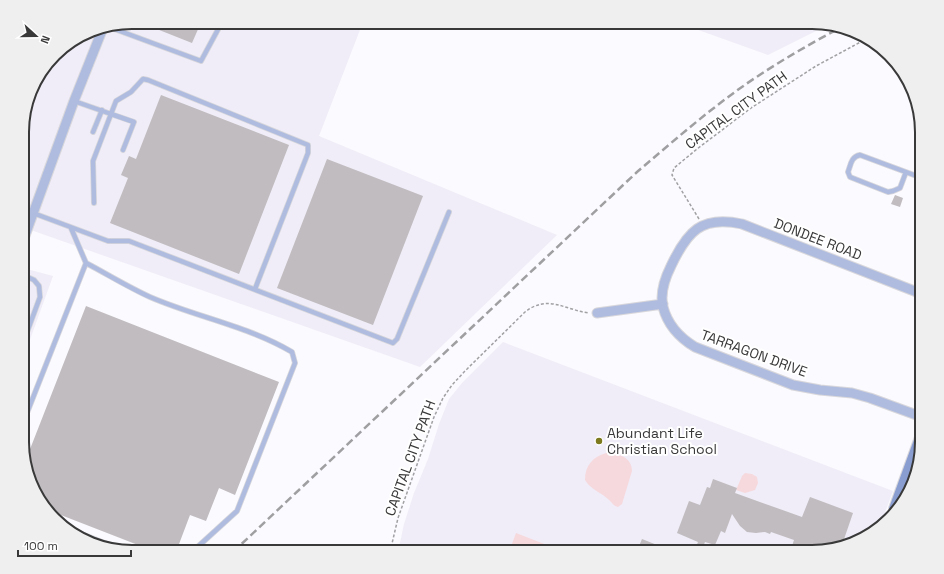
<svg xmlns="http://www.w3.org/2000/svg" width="944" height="574" font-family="'Space Grotesk',sans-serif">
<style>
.built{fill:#f0edf8}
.green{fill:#f6d9dd}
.building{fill:#c0bcbf}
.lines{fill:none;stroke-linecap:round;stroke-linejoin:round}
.lane-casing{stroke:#d8d7db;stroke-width:6}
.street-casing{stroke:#d8d7db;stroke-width:11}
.secondary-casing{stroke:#d8d7db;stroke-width:14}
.path{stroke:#a1a0a3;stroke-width:1.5;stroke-dasharray:3 2;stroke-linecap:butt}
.lane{stroke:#afbcdf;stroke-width:4.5}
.street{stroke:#afbcdf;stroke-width:9}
.secondary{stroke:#8a9dd0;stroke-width:12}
.rail{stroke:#9f9ea1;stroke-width:2.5;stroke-dasharray:8 4;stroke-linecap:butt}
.poi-dot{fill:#7c791f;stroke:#fff;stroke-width:1.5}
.labels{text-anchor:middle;stroke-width:4;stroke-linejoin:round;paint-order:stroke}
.street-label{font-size:14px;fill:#39393a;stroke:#fff}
.poi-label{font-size:14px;fill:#39393a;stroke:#fff;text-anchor:start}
.rim{fill:none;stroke:#39393a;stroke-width:2}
</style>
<rect width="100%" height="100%" fill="#fbfafe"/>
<path class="built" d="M 132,22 L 363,22 L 319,136 L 557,235 L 420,367 L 28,229 L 23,241 L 23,118 L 33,83 L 59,50 L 90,30 Z
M 676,22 L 812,22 L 826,26 L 768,55 Z
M 23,268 L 53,276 L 23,359 Z
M 503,342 L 893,491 L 881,523 L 867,537 L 819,552 L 398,552 L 404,524 L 414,493 L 428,459 L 439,424 L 449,399 L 462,383 Z"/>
<path class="green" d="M 606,453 C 618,453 632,457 632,471 L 622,504 L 618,507 C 613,506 612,502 608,499 C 600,492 590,489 585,480 C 585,465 593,457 606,453 Z
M 745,473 L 752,474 L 757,477 L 758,483 L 755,490 L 745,493 L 736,490 L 742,476 Z
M 516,533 L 565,552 L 509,552 Z"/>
<path class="building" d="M 139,22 L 209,22 L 207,30 L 199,27 L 192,43 Z
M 161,95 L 289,145 L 239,274 L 110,223 L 128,178 L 121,175 L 129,156 L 136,159 Z
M 327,159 L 423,196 L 373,325 L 277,288 Z
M 895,195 L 903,198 L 900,207 L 891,204 Z
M 86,306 L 279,382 L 235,495 L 219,488 L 206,521 L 190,515 L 176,552 L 156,552 L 48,510 L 40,503 L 25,462 Z
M 713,479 L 737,488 L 735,493 L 802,517 L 810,497 L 853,513 L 842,545 L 819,552 L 805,548 L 804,552 L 790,552 L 794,540 L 771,532 L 770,534 L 765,532 L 756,533 L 747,532 L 740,526 L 732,514 L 725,533 L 721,531 L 715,545 L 705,542 L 701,552 L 694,552 L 698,542 L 677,533 L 689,501 L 700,505 L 707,487 L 710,488 Z
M 642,539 L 657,545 L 654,552 L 641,552 L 637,551 Z"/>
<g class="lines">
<g class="lane-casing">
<path id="lane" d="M 109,27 L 201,61 L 222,22
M 74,101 L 111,114 L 93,161 L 94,203
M 93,132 L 102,110
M 123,150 L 134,122 L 111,114 L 116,101 L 131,92 L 143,79 L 148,80 L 308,145 L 308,153 L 255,289
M 906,172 L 900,188 L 893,191 L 888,192 L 850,177 L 848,172 C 851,164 851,157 860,155 L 922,178
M 33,213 L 108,241 L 129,241 L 393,343 L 397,339 L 449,212
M 71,228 L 86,263 C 107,274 128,287 150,297 C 196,317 248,326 292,352 L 295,363 L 237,511 L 192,552
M 23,275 L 34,280 L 39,286 L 40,297 L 23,343
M 23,423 L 86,263
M 69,529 L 117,548"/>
</g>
<g class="street-casing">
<path id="street" d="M 23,241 L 74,101 L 103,28
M 922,294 L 742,224 C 701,215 687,232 671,266 C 665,278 660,294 663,307 C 668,326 680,338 695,347 L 793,385 L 820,390 L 852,393 L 870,398 L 922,417
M 597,313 L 663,304"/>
</g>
<g class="secondary-casing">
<path id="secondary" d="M 895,509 L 922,435"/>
</g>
<path class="path" d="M 699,219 L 672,175 L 674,168 L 697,149 L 751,108 L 816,66 L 868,38
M 390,552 L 398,518 L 434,417 L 443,398 L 452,385 L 465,371 L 525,312 C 548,294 565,310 589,313"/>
<use href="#lane" class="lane"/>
<use href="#street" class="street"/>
<use href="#secondary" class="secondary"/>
<path class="rail" d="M 233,552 L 637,172 C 670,144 703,115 739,89 C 770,67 804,47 838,29"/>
</g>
<circle class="poi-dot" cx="599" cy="441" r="4"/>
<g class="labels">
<g class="street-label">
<text transform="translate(736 110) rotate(-36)" y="5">CAPITAL CITY PATH</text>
<text transform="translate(818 239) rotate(21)" y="5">DONDEE ROAD</text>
<text transform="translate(754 353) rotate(20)" y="5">TARRAGON DRIVE</text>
<text transform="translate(410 458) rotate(-70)" y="5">CAPITAL CITY PATH</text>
</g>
<g class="poi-label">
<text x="607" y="438">Abundant Life<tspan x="607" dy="16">Christian School</tspan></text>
</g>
</g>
<path d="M0 0H944V574H0ZM132 29H812A103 103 0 0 1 915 132V442A103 103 0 0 1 812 545H132A103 103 0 0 1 29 442V132A103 103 0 0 1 132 29Z" fill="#efefef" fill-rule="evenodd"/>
<path class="rim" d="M132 29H812A103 103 0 0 1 915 132V442A103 103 0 0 1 812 545H132A103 103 0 0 1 29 442V132A103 103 0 0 1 132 29Z"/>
<g transform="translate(36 36) rotate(111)" stroke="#ffffff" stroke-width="3" paint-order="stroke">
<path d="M0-3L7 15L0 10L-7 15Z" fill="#39393a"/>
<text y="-6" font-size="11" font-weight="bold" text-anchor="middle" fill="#39393a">N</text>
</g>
<path d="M18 550v6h113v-6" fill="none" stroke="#39393a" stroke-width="2"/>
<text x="24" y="550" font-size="12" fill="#39393a" stroke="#ffffff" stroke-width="3" paint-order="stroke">100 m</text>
</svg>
